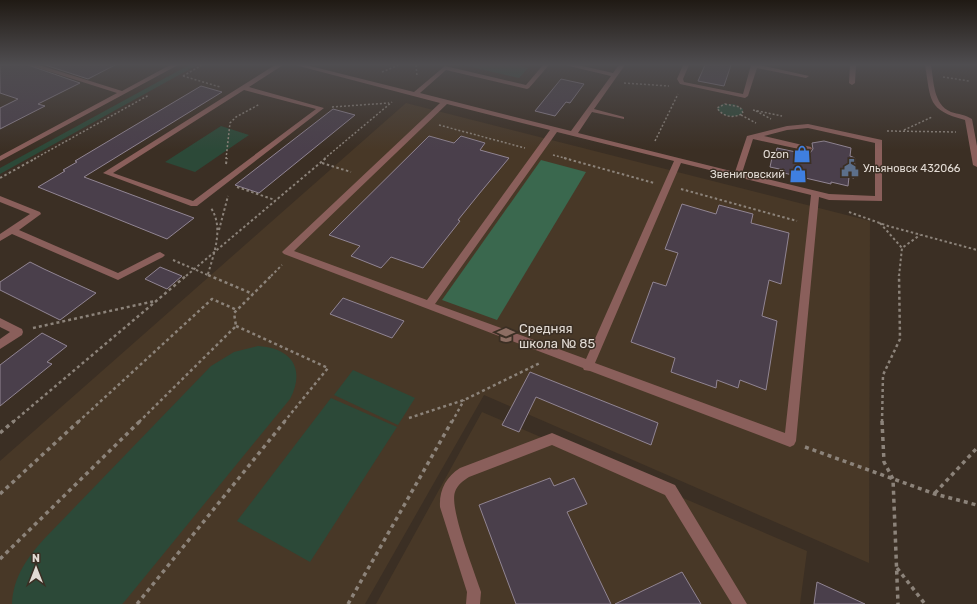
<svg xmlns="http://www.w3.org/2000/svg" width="977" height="604" font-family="Rubik,sans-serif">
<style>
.built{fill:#483827}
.green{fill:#2c4938}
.forest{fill:#3a684e}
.building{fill:#4a3f4b;stroke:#918593}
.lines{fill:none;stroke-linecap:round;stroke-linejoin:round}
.path-far3{stroke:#8c837a;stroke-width:1.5;stroke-dasharray:2 2;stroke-linecap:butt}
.path-far2{stroke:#8c837a;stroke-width:2;stroke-dasharray:2.5 2.5;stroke-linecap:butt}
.path-far1{stroke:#8c837a;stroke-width:2.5;stroke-dasharray:3 3;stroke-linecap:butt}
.path{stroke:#8c837a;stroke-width:3.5;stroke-dasharray:4 4;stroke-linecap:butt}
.minor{fill:#8a5f5b;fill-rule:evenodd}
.labels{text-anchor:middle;stroke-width:3;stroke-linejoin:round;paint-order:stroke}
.far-poi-label{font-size:11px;fill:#e2dbd4;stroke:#3b2f24;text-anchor:end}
.poi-label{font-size:13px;fill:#e2dbd4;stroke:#3b2f24;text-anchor:start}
</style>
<rect width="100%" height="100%" fill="#3b2f24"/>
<path class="built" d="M 406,103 L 870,221 L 869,563 L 484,395 L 365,604 L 0,604 L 0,461 Z
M 482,412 L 807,551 L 800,604 L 376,604 Z"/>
<path class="green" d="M 189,65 L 197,65 L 0,174 L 0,168 Z
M 463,65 L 517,65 L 528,68 L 519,78 Z
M 722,104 L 734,104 L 743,109 L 743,113 C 736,119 721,117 717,108 Z
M 221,126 L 249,135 L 195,172 L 165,162 Z
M 258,346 C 291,348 306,368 290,399 L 125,601 L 122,604 L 12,604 C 13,577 28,556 46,537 L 211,366 L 234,352 Z
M 353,370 L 415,398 L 398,425 L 334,395 Z
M 331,398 L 397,427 L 310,562 L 237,521 Z"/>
<path class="forest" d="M 541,160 L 586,172 L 497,320 L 442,300 Z"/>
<path class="building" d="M 0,65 L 28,65 L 80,83 L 38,104 L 45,106 L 0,129 L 0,108 L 18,99 L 0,93 Z
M 45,65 L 115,65 L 88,79 Z
M 705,65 L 731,65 L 724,86 L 698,81 Z
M 561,79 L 584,84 L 570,103 L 566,102 L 555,116 L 535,111 Z
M 201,86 L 222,92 L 84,177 L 194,218 L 167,239 L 38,187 L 65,171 L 63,170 L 77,162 L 75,161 Z
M 333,109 L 355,115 L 259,193 L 235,185 Z
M 429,136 L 454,143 L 461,136 L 485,143 L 480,150 L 509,158 L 479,194 L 458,220 L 460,221 L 423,268 L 391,257 L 381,268 L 351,256 L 360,246 L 329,235 Z
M 824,141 L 851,148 L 850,156 L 855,158 L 854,178 L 849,177 L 848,186 L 831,182 L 831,184 L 784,173 L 784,170 L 770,167 L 773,153 L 776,152 L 777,148 L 796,152 L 796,150 L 810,153 L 813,149 L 812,143 Z
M 682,204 L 716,214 L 719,205 L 753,214 L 751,223 L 789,233 L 781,284 L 769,280 L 762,316 L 777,321 L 766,390 L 740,380 L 738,388 L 717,380 L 716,388 L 671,372 L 675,358 L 631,342 L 653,282 L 666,286 L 678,253 L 665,249 Z
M 30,262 L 44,269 L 96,293 L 60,320 L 0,290 L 0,282 Z
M 160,267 L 182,276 L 167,289 L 145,279 Z
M 343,298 L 404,321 L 392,338 L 330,314 Z
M 42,333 L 67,346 L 47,362 L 52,364 L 0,406 L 0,365 Z
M 530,372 L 658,423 L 651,445 L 536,397 L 519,432 L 502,425 Z
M 550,478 L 554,486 L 574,478 L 587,504 L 567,512 L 611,604 L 516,604 L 479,505 Z
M 682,572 L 701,604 L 615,604 Z
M 817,582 L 865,604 L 814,604 Z"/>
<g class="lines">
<path class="path-far3" d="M 416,65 L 417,76
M 382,72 L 399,65
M 183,76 L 202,65
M 183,76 L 220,87
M 943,77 L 969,81
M 624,83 L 669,86
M 725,104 L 740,107 L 743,113 C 734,119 723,117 717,108 Z
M 332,107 L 389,103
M 753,110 L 782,116
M 756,111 L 771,119
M 741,115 L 756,123
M 439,125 L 525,148
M 904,130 L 932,117
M 887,131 L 956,132
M 655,141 L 678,94
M 553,155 L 568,159
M 34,159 L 149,95
M 226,159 L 230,123 L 236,117 L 260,104
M 324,159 L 392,102"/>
<path class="path-far2" d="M 564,158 L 654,183
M 322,163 L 351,172
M 226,164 L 227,158
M 0,178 L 36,158
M 237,187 L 275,200
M 681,189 L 797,221
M 849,212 L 888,226 L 977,250
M 880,223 L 902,248
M 219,230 L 228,196
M 173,260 L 210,276
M 208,274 C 214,253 224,228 211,208
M 186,276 L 326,158
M 271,276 L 282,265
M 899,276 L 902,248 L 920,235"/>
<path class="path-far1" d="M 208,275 L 253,294
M 236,326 L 328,368 L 284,422
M 33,328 L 155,301
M 409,418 L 464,400 L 540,363
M 13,422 L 187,275
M 78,422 L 212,299 L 237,310
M 139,422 L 236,326 L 234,313 L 272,275
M 452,422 L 464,400
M 882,422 L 883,375 L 900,339 L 899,275"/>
<path class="path" d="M 882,421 L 884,462 L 893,479 L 898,604
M 0,433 L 14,421
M 805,447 L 935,494 L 977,505
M 935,493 L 977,448
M 0,494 L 79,421
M 0,559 L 140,421
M 897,568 L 925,604
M 137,604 L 285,421
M 348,604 L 452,421"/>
<path class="minor" d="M 29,65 L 39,65 L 122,91 L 170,65 L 178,65 L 0,161 L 0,156 L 117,93 Z
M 275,65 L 283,65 L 249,87 L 324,108 L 197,206 L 191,206 L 103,173 ZM 244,90 L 316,109 L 193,201 L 113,173 Z
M 295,65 L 306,65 L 414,92 L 445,66 L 526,85 L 543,65 L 549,65 L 529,88 L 527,89 L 446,70 L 420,93 L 571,131 L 611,76 L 565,65 L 578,65 L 613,73 L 619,65 L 625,65 L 594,109 L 624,117 L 624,119 L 592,112 L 578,133 L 735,172 L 747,136 L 787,126 L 808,124 L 882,140 L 882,201 L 829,200 L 819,197 L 796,441 L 794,445 L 790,447 L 590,371 L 584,370 L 583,368 L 284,254 L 282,252 L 284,250 L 440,103 ZM 447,104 L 550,130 L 427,300 L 294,251 ZM 808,128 L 875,143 L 875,196 L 829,194 L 742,173 L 753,139 L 808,151 L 812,149 L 811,147 L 764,136 L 787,130 ZM 557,132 L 674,161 L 586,359 L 435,304 ZM 681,163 L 811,195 L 785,433 L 595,363 Z
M 683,65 L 689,65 L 683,79 L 684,82 L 743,94 L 751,65 L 760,65 L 809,76 L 806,78 L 757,68 L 748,96 L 745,98 L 680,84 L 677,79 Z
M 850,65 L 856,65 L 855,83 L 852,85 L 849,83 Z
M 925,65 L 931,65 C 934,82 933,104 951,112 C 958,114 966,115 972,119 L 977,146 L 977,167 L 973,165 L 965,120 C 927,110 931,100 925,65 Z
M 0,196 L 40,212 L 41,214 L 19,230 L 118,273 L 157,253 L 160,252 L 165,255 L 163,257 L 118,280 L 12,234 L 0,241 L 0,234 L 30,214 L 0,202 Z
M 0,318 L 22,329 L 23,332 L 22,335 L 0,349 L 0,339 L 10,332 L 0,327 Z
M 552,433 L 675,485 L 747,604 L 732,604 L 665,495 L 552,445 L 469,477 C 464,480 457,485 455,492 C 449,508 475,573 481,592 L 480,604 L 466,604 L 467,592 L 440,507 C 439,490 446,477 460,468 Z"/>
</g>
<linearGradient id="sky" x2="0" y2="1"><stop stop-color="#201a14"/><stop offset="0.43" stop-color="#4f4d50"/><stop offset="1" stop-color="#4f4d50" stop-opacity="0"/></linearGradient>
<rect width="977" height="150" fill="url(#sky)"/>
<defs>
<g id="shop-bare" transform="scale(1.38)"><path d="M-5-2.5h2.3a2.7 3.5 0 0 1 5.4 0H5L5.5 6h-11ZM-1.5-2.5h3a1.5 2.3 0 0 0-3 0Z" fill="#3f7fe0" stroke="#3b2f24" stroke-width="2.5" paint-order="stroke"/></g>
<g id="civic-bare" transform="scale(1.38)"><path d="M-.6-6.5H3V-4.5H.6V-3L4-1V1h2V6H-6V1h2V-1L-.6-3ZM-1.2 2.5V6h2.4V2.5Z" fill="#5c6f8a" stroke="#3b2f24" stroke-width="2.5" paint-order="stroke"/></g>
<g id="school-bare" transform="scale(1.38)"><path d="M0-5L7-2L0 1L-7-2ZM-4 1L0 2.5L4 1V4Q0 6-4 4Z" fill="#8d6e63" stroke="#3b2f24" stroke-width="2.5" paint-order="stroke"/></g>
</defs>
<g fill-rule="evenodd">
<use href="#shop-bare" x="802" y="154"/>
<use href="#civic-bare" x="850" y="168"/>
<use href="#shop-bare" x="798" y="174"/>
<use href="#school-bare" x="506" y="335"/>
</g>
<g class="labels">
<g class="far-poi-label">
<text x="789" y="158">Ozon</text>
<text x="863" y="172" text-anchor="start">Ульяновск 432066</text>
<text x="785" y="178">Звениговский</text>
</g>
<g class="poi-label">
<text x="519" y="333">Средняя<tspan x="519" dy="15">школа № 85</tspan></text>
</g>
</g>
<g transform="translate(36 568)" stroke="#3b2f24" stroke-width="3" paint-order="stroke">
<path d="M0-3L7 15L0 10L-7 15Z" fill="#e2dbd4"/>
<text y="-6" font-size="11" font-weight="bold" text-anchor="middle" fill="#e2dbd4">N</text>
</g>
</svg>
